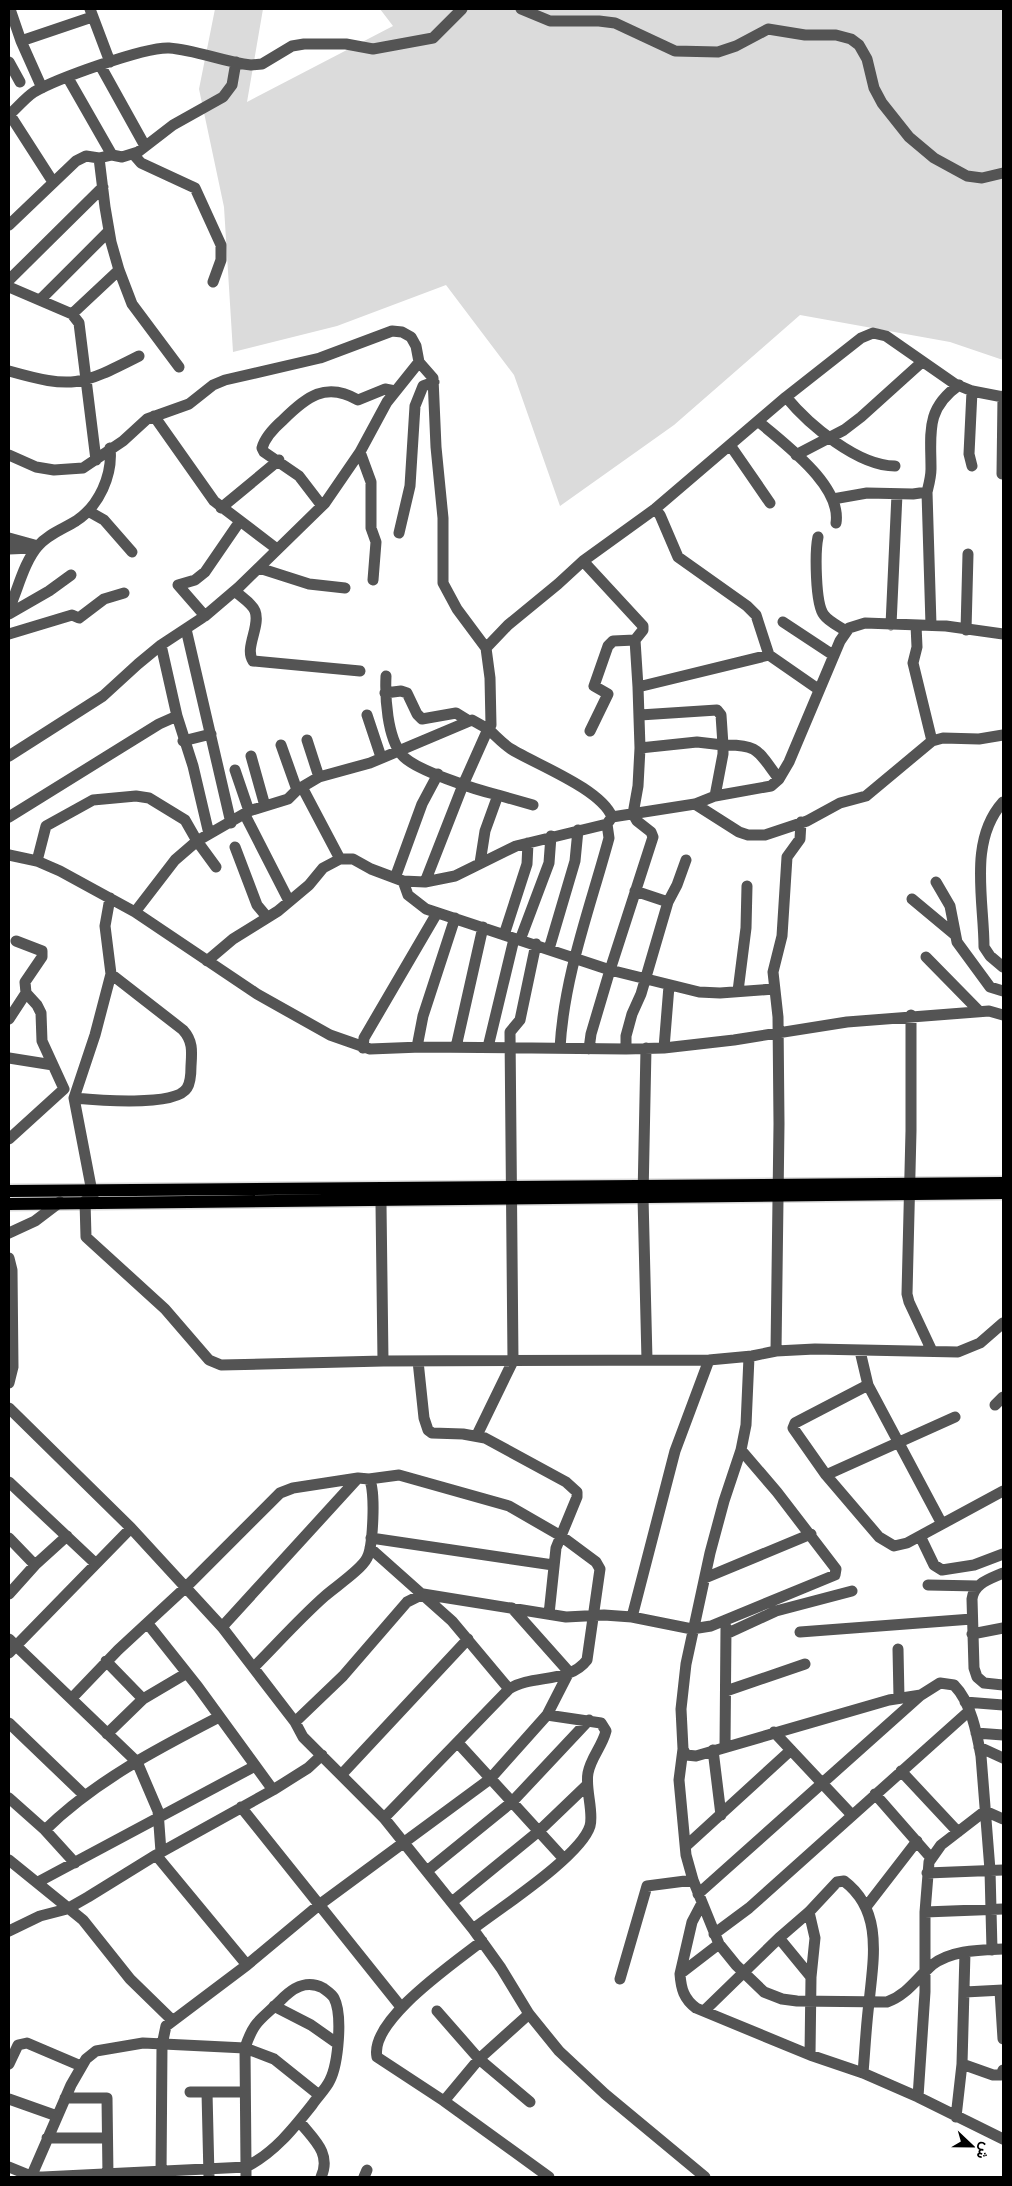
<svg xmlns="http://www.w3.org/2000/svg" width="1012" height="2186" font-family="'PT Sans',Vazirmatn,sans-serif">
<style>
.green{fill:#dbdbdb}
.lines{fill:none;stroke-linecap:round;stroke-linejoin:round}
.major-casing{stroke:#dbdbdb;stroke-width:15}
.minor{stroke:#545454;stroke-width:11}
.major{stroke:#000;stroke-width:12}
</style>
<rect width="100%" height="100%" fill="#fff"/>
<path class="green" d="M 215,9 L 263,9 L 247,102 L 393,26 L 380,9 L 1003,9 L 1003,360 L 950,342 L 800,315 L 674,425 L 560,506 L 514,375 L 446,285 L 337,326 L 233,352 L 224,207 L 199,89 Z"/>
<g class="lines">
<g class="major-casing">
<path id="major" d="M 9,1191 L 1003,1183
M 9,1204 L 1003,1193"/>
</g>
<path class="minor" d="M 10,9 L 21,41 L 42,88
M 90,9 L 110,62
M 521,9 L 550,21 L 599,21 L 615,23 L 675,51 L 718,52 L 736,46 L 768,29 L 805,35 L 836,35 L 851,39 L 859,45 L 867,59 L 874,88 L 882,103 L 909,137 L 934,158 L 967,176 L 982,178 L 1003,173
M 21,41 L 92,17
M 9,62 L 20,82
M 100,65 L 145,146
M 68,78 L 112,155
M 9,115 C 17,108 25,98 34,92 C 56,79 144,47 169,48 C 197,50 223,62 251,65 L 262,64 L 292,46 L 304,44 L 346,44 L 373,49 L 433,38 L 462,9
M 10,115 L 53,182
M 134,155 L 141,163 L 195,188 L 221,245 L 221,260 L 213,282
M 99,158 L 105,207 L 111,242 L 119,270 L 132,304 L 179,367
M 9,225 L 76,161 L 86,156 L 99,158 L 112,155 L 122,157 L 138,152 L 173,125 L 223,97 L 232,85 L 236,62
M 9,280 L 103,187
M 9,287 L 72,314 L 79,323 L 96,460
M 40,300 L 109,231
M 72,314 L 119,270
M 9,371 C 73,389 80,386 139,356
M 786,397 C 809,425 858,466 895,466
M 154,416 L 214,501 L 277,549
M 758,421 C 784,444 842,485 836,523
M 730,445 L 770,503
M 360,452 L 371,482 L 371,528 L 376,542 L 373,580
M 9,455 L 36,467 L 54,470 L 83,468 L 123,441 L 147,419 L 189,404 L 213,385 L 225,380 L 320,358 L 392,331 L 402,332 L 411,337 L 416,346 L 419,362
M 796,455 L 844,430 L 861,417 L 922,362
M 972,466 L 969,454 L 972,391
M 1002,474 L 1003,396
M 927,492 L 931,625
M 833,499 L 867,493 L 913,494 L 927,492 C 929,484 931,477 931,469 C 931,433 925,409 959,385
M 322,506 L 299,476 L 264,452 L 262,448 C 265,437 275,427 283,420 C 306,397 326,381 358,400 L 385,389 L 395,391
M 221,508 L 279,460
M 655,509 L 660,515 L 678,557 L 747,606 L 756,615 L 769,655
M 88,511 L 104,520 L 132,552
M 399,533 L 410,486 L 415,406 L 423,386 L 434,382
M 818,537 C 815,551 815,604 824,615 C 829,622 839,626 846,631
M 9,538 L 38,546
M 9,549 L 32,548
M 583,561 L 643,626 L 643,630 L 635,640 L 638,687
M 259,568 L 309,584 L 345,588
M 235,591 C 241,597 252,603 255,611 C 261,626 244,648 253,661 L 360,671
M 9,609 C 18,589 24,562 38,546 C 48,534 63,529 76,521 C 99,506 113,475 110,448
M 9,614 L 49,591 L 71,575
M 205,616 L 178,585 L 195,580 L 205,572 L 240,521
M 783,622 L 833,655
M 891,625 L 897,494
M 916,625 L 917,647 L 913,663 L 932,741
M 186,629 L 231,823
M 966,630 L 968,554
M 9,634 L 72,615 L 79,618 L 104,599 L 124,593
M 161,645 L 177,716 L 193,766 L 209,834
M 386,676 C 385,697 387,737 402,755 C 414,770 477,790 498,795 L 485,831 L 480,863
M 385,693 L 401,691 L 407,693 L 417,714 L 422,719 L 456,713 L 469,721
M 367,715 L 381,757
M 640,715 L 717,710 L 721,715 L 723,745 C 760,744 758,752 779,779
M 590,731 L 608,694 L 594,686 L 608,646 L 613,641 L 635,640
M 307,740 L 319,777
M 183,741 L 211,734
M 281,745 L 297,790
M 9,756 L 103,696 L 138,664 L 161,645 L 205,616 L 239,587 L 325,503 L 360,452 L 387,402 L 419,362 L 433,378 L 436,447 L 443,518 L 443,583 L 457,609 L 486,648
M 251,756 L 265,806
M 235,770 L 249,811
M 302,787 L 340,859
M 498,795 L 533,805
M 715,796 L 723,754 L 723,745 L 697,742 L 640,748 L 638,687 L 769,655 L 818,689
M 1003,802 C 968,841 984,900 984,947 L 990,956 L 1003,967
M 695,804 L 739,832 L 748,835 L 765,835 L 807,821 L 840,803 L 866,796 L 932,741 L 943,738 L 979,739 L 1003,735
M 245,815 L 289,901
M 9,817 L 159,724 L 177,716
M 612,817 C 601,789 537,765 511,749 C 503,744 496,736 488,729 L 491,725 L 490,678 L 486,648 L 508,625 L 558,584 L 583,561 L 655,509 L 786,397 L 861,338 L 873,333 L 886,336 L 955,384 L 972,391 L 1003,397
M 235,847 L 257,905 L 267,917
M 9,855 L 37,861 L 60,871 L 135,912 L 257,994 L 330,1035 L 370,1049 L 421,1047 L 626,1049 L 664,1048 L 734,1040 L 847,1022 L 989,1011 L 1003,1015
M 37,861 L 46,826 L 93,800 L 136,796 L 149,798 L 185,820 L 197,841 L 216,867
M 395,878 L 422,804 L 438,774
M 403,881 L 408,895 L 426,909 L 610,970 L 653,837 L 651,832 L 637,821 L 633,814 L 638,786 L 640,748
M 936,882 L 950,906 L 957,942 L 990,987 L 1003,991
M 635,891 L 668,902
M 912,899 L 954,934
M 135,912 L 175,860 L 197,841 L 249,811 L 288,799 L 297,790 L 319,777 L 370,763 L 472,720 L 488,729 L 463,785 L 425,882
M 504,935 L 527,864 L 528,843
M 520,940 L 549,863 L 551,836
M 549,949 L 575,861 L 578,830
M 926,957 L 979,1011
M 207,961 L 233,939 L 278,911 L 309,885 L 323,868 L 340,859 L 353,859 L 371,869 L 403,881 L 425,882 L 455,876 L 516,846 L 607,824 L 612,817 L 695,804 L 715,796 L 771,786 L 779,779 L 789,762 L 840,641 L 849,628 L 865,623 L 946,626 L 1003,634
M 738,991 L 746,928 L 747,886
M 911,1015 L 911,1131 L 907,1294 L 909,1302 L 932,1351
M 9,1019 L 26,993 L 25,982 L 42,957 L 42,951 L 16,941
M 417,1047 L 423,1016 L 455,918
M 456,1047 L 483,927
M 488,1047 L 514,939
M 363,1048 L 364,1038 L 437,913
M 560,1048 C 564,976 590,908 609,838 L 607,824
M 646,1048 L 643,1197 L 647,1360
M 664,1048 L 669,986
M 589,1049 L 591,1034 L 610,970 L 699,992 L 720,993 L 774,989
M 626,1049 L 626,1036 L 632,1014 L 641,994 L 668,902 L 677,885 L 686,860
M 9,1058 L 53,1065
M 74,1098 C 95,1100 176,1107 187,1088 C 191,1082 191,1073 191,1066 C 192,1051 193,1041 183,1030 L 111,974
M 9,1139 L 64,1089 L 42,1041 L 41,1013 L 37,1005 L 26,993
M 378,1192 L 381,1204 L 383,1361
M 93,1197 L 74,1098 L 95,1035 L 111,974 L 105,926 L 110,898
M 85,1201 L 86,1237 L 165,1309 L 209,1360 L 221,1365 L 383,1361 L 709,1360 L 752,1356 L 776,1351 L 815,1349 L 958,1352 L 980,1343 L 1003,1323
M 9,1233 L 35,1221 L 60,1202
M 9,1258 L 12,1270 L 13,1367 L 9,1383
M 776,1351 L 779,1124 L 778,1017 L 773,972 L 782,936 L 787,857 L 800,839 L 801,822
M 749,1357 L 746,1425 L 741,1450 L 724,1501 L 710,1553 L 686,1664 L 681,1709 L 683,1749 L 679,1780 L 686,1855 L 693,1880 L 719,1944 L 736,1965 L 764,1992 L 782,1999 L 797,2001 L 887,2002 C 907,1995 917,1978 932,1965 C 951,1950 980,1950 1003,1949
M 418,1361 L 424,1418 L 428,1430 L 432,1433 L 463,1434 L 485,1438 L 566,1482 L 577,1492 L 577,1497 L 556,1548 L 549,1614
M 868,1385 L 942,1524
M 995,1405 L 1003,1397
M 9,1408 L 131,1528 L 222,1627 L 295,1722 L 303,1737 L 384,1818 L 473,1929 L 501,1968 L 529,2014 L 559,2051 L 605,2094 L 705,2177
M 955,1417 L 826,1475 L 879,1537 L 894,1546 L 907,1543 L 1003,1491
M 477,1435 L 513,1361 L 510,1032 L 520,1020 L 536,944
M 826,1475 L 793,1428 L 795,1423 L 868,1385 L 860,1351
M 369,1479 L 399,1475 L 509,1506 L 561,1536 L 596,1562 L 600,1569 L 587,1660 C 569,1684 532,1674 509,1689 L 384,1818
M 9,1482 L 95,1563
M 920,1536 L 934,1565 L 942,1570 L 974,1565 L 1003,1554
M 9,1538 L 35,1565
M 371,1538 L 553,1565
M 370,1548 L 452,1621 L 509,1689
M 1003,1573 C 990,1579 974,1583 972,1599 L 974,1668 L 977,1677 L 984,1683 L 1003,1685
M 705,1578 L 811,1534
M 928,1585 L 978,1586
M 9,1594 L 35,1565 L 67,1536
M 512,1608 L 569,1672 L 547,1715
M 632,1617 L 675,1451 L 709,1360
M 148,1624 L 198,1687 L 273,1790
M 222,1627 L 358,1478
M 800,1632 L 972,1619
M 726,1634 L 776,1611 L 852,1591
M 972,1634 L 1003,1628
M 9,1639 L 137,1762 L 158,1811 L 161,1852
M 898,1649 L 899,1698
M 9,1653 L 131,1528
M 106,1661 L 143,1699
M 726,1691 L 805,1664
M 72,1698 L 118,1650 L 185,1588 L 280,1493 L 293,1488 L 358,1478 L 369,1479 C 376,1489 373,1547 367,1558 C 361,1570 335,1587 325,1596 C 300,1618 277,1644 254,1667
M 965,1702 L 1003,1705
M 295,1722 L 343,1676 L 407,1602 L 423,1594 L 566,1617 L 604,1615 L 632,1617 L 692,1629 L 711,1626 L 835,1575 L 836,1569 L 777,1492 L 741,1450
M 9,1723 L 84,1795
M 774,1732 L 851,1814
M 976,1733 L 1003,1735
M 107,1734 L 143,1699 L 187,1673
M 458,1743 L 564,1859
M 725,1747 L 726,1627
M 979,1747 L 1003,1758
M 683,1749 L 686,1755 L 696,1756 L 889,1700 L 921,1695 L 940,1683 L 954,1685 C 971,1702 977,1734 981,1756 L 990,1870 L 992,1950
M 713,1750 L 721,1815
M 901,1771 L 958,1832
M 342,1774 L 468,1639
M 875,1794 L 931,1858
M 9,1798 L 45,1830 L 75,1863
M 241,1807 L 401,2007
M 45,1830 C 95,1781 157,1749 219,1717
M 686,1846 L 791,1750
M 156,1855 L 247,1965
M 9,1860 L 83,1920 L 130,1979 L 172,2020
M 427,1871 L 512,1802 L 589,1720
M 927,1873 L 1003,1870
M 38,1882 L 255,1766
M 698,1894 L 921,1695
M 452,1902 L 539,1831 L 587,1785
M 866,1907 L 917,1841
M 809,1912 L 815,1938 L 811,1977 L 810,2055
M 925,1912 L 1003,1909
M 9,1931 L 40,1916 L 67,1909 L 88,1897 L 156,1855 L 273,1790 L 308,1768 L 322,1755
M 714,1934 L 749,1908 L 968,1712
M 779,1938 L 811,1977
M 482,1941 C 456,1962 369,2020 377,2057 L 444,2101 L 549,2177
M 719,1944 L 680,1974 C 681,1989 684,1999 696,2008 L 810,2055 L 863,2073 L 918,2097 L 1003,2139
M 680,1974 L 692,1922 L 702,1903
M 620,1979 L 647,1886 L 693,1880
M 1000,1991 L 1003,2039
M 965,1992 L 1003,1990
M 274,2006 L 311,2025 L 338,2044
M 437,2011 L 479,2059 L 530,2102
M 704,2011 L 779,1938 L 809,1912 L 837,1882 L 844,1881 C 884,1911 873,1960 869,2003 C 866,2026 865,2050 863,2073
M 9,2064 L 18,2045 L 27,2043 L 81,2066
M 962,2064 L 993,2075 L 1001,2075 L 1003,2070
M 190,2092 L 245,2092
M 207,2092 L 209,2177
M 918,2097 L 925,1992 L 925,1912 L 929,1862 L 941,1845 L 985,1811 L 1003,1819
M 65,2098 L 107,2098 L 108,2177
M 9,2099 L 57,2116
M 444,2101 L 479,2059 L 529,2014
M 956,2117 L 962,2064 L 965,1952
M 299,2121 C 313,2139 332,2153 321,2177
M 47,2138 L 107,2138
M 9,2167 L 31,2176 L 43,2177 L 246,2167 C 274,2153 293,2129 312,2105 C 317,2097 326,2089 330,2080 C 338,2064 343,2015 334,1998 C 332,1994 327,1991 323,1988 C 306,1979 292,1988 280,2001 C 261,2020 254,2020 245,2048 L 246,2167 L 246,2177
M 31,2177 L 71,2085 L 86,2059 L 96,2051 L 143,2043 L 245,2048 L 274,2059 L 319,2095
M 161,2177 L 162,2045 L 166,2026 L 247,1965 L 319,1905 L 490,1779 L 547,1715 L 601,1723 L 606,1731 C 602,1747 591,1757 588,1773 C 585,1789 594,1812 590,1826 C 581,1856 500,1908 473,1929
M 364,2177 L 367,2170"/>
<use href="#major" class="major"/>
</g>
<rect width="1012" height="2186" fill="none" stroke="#000000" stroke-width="20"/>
<g transform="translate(972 2146) rotate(112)" stroke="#ffffff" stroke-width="4" paint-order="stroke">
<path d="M0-4L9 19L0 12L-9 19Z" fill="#000000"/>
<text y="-8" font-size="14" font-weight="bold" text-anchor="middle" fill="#000000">ش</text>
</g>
</svg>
